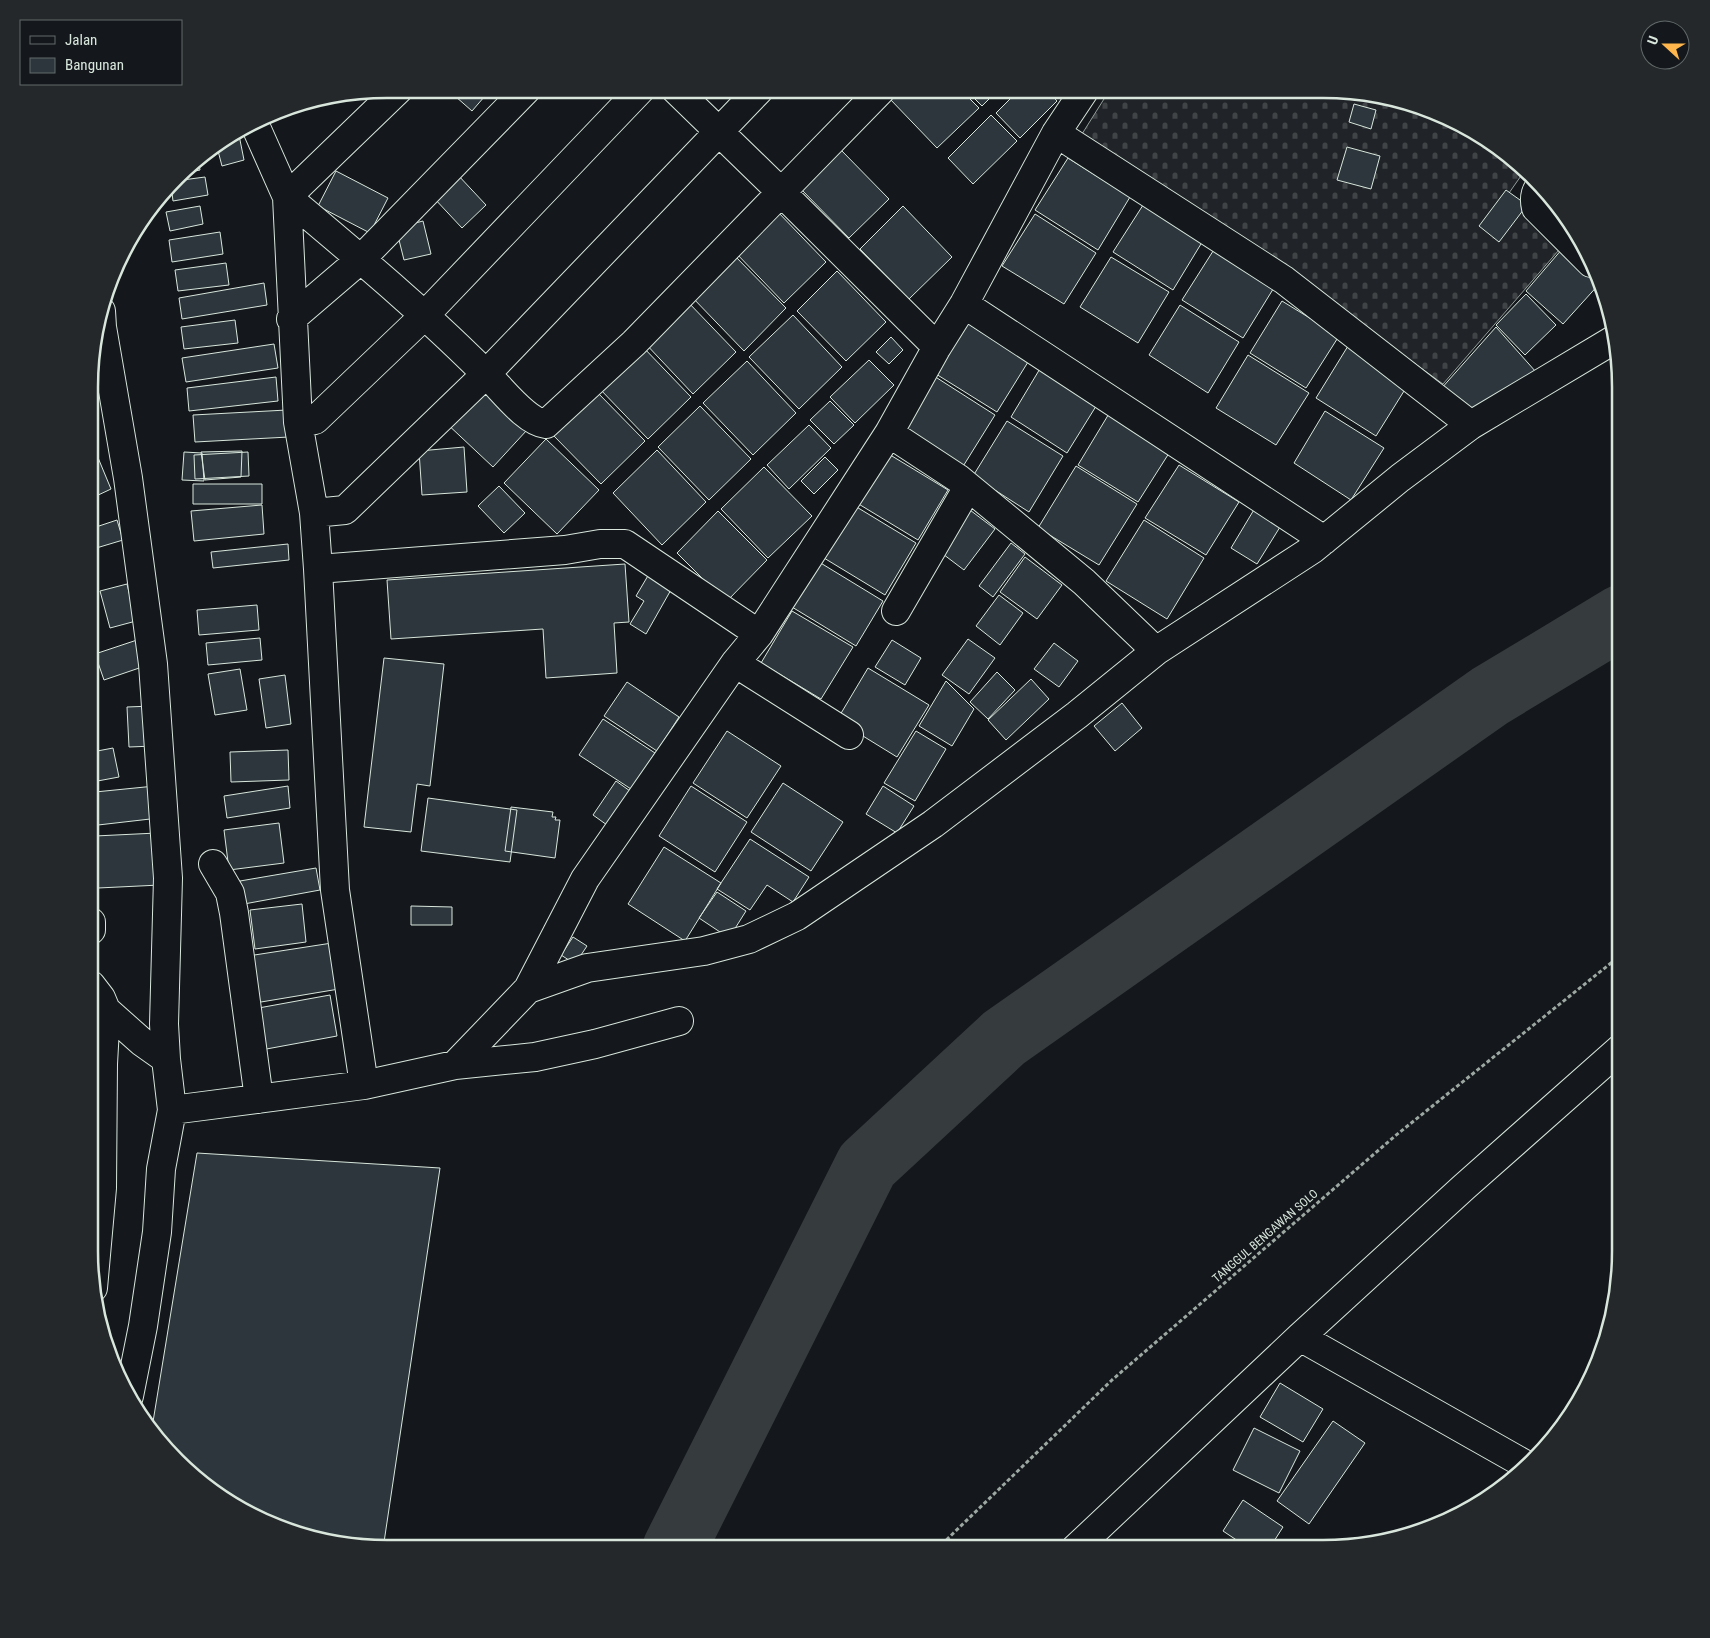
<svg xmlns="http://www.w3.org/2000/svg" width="1710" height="1638" font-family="'Roboto Condensed',sans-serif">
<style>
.cemetery{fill:url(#cemetery-stones);stroke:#939e99}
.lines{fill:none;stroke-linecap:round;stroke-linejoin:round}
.river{stroke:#363b3e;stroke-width:64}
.building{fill:#2c363c;stroke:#d8e6dc}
.minor-casing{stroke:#d8e6dc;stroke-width:30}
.path{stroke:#9da8a2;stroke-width:3;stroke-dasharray:4 2.5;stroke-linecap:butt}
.minor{stroke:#14181c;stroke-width:28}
.labels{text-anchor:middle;stroke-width:4;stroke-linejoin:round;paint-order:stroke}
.street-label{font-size:12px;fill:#d8e6dc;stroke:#14181c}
.rim{fill:none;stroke:#d8e6dc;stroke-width:2.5}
</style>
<defs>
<pattern id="cemetery-stones" width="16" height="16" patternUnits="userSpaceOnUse" patternTransform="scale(1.25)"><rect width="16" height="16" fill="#202428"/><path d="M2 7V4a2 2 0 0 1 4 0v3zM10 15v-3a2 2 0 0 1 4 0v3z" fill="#404447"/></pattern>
</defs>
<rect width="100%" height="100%" fill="#14181c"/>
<path class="cemetery" d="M 1109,91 L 1362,91 L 1472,128 L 1523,173 L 1509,193 L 1565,243 L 1443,384 L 1236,234 L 1082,134 Z"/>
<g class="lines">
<path class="river" d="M 674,1549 L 867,1165 L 1004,1038 L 1490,696 L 1621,617"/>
</g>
<path class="building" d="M 447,89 L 491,89 L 472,111 Z
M 897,90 L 961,90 L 979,108 L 937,148 L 889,98 Z
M 966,90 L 998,90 L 982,106 Z
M 1019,90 L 1047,90 L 1057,101 L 1020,138 L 996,113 Z
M 1354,104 L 1376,110 L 1371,129 L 1349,122 Z
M 991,115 L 1017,141 L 973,184 L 948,158 Z
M 239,135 L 244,160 L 222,166 L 217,147 Z
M 1347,147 L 1380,156 L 1371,189 L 1337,180 Z
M 840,149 L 889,199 L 849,238 L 800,188 Z
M 198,158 L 200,170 L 181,174 L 190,162 Z
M 1068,158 L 1130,197 L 1098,250 L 1035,210 Z
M 336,171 L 388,198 L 370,233 L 318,206 Z
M 457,174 L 486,205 L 462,228 L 433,197 Z
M 205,177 L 208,195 L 173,201 L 171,185 L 175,181 Z
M 1506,190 L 1527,205 L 1499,242 L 1479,226 Z
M 1145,202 L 1204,239 L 1173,290 L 1113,252 Z
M 200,206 L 203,224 L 170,231 L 166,212 Z
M 903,206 L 952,257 L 909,299 L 860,249 Z
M 776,210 L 826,262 L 784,303 L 734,251 Z
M 1035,214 L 1096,253 L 1064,304 L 1002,266 Z
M 423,221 L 431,254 L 404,260 L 396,228 Z
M 220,232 L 223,254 L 172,262 L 169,240 Z
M 1215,248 L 1275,286 L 1243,338 L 1182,300 Z
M 1563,248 L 1601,282 L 1563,324 L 1526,291 Z
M 732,253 L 786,308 L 744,351 L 690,295 Z
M 1111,257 L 1169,292 L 1138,343 L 1080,307 Z
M 226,263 L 229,285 L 178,291 L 175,270 Z
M 837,271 L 886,322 L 846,361 L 797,311 Z
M 264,283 L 267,305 L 182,319 L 179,298 Z
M 1526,294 L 1556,325 L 1525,355 L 1496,325 Z
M 686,300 L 736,352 L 693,394 L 643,341 Z
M 1282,301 L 1339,336 L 1306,388 L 1250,353 Z
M 1180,305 L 1239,342 L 1208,393 L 1149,355 Z
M 793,315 L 842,367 L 799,409 L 749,357 Z
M 235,320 L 238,343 L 184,349 L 181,327 Z
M 967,323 L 1028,362 L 997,412 L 936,374 Z
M 1496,327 L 1536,372 L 1474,416 L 1440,390 Z
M 891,337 L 903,350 L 889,364 L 876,352 Z
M 274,344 L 278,368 L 186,382 L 182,358 Z
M 641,345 L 691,397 L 648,439 L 598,387 Z
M 1348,346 L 1409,383 L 1376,436 L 1316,398 Z
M 1248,355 L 1309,393 L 1276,445 L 1216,408 Z
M 869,360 L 894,385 L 855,423 L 830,397 Z
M 747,361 L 796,413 L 753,455 L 703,403 Z
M 1041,367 L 1098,403 L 1067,453 L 1011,417 Z
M 934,376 L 995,415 L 962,468 L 901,430 Z
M 276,377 L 278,401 L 189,411 L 187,388 Z
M 479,385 L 527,430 L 493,467 L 444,421 Z
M 596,391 L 645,441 L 601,484 L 552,434 Z
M 830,401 L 854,425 L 834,444 L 810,420 Z
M 700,406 L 751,459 L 709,500 L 658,447 Z
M 287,410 L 289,437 L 195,442 L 193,415 Z
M 1325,411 L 1384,448 L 1351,500 L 1294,463 Z
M 1110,412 L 1171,450 L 1138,502 L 1078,465 Z
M 1007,421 L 1063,456 L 1029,512 L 973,476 Z
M 809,425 L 831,448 L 789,489 L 767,465 Z
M 546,439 L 599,490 L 557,534 L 504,483 Z
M 464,447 L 467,492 L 422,495 L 419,451 Z
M 94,448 L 111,489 L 94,497 Z
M 657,450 L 706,502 L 662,545 L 613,493 Z
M 242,451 L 241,477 L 205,480 L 201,452 Z
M 184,452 L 202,453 L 204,481 L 182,480 Z
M 248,452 L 249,476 L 195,479 L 194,455 Z
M 887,453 L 948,490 L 918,540 L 857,503 Z
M 825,457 L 838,470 L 814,494 L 801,481 Z
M 1179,465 L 1239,502 L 1206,555 L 1145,518 Z
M 1076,466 L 1137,504 L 1099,565 L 1038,528 Z
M 764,467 L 812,516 L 768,558 L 721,509 Z
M 193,484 L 262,484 L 262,504 L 193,504 Z
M 499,486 L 525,513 L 504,533 L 478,506 Z
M 1258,503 L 1285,519 L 1257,564 L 1231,548 Z
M 262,505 L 264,534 L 194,541 L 191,511 Z
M 855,506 L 916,543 L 885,595 L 824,558 Z
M 966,507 L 995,529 L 964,570 L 935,548 Z
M 718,511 L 767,560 L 726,602 L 677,553 Z
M 117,520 L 123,540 L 93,549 L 93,528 Z
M 1144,520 L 1204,558 L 1167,619 L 1106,581 Z
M 1011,543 L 1025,554 L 993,597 L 979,586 Z
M 288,544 L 289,560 L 213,568 L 211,552 Z
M 1025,557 L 1062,585 L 1037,619 L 1000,592 Z
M 819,562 L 883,601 L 856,646 L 792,607 Z
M 625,564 L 629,622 L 614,623 L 617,673 L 546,678 L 543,629 L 391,639 L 387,580 Z
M 649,574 L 672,588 L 646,634 L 630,624 L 644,601 L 636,596 Z
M 127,584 L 136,621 L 110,628 L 100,591 Z
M 999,595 L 1023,613 L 1000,645 L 976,626 Z
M 257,605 L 259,630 L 199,635 L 197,610 Z
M 792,611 L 853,647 L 821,699 L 761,663 Z
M 260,638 L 262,660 L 208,665 L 206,643 Z
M 140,639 L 148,665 L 104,680 L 95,654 Z
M 968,639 L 995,658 L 969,694 L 942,675 Z
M 892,640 L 921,658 L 905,685 L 875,667 Z
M 1054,643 L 1078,661 L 1059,687 L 1034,669 Z
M 384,658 L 444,664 L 430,786 L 417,784 L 411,832 L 364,827 Z
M 868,668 L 929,705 L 897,757 L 837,720 Z
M 240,669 L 247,710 L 215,715 L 208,674 Z
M 997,672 L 1015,690 L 988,719 L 970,702 Z
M 285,675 L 291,724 L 266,728 L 259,679 Z
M 1031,679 L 1049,699 L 1006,740 L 988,720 Z
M 946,681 L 974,709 L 952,746 L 919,726 Z
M 627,682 L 679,717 L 657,751 L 604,716 Z
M 1122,703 L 1142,728 L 1115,751 L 1094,726 Z
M 152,706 L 154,746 L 129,747 L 127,707 Z
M 603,719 L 655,753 L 631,789 L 579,755 Z
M 727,731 L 781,766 L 747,818 L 693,783 Z
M 916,731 L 946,749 L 915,801 L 884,783 Z
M 113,748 L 119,777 L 92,782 L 92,752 Z
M 288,750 L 289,780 L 231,782 L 230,752 Z
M 616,781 L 630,791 L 607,825 L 593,815 Z
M 783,783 L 843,822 L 811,871 L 751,832 Z
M 155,786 L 159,818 L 98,825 L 95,792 Z
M 288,786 L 290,808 L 227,818 L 224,796 Z
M 691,786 L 747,822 L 715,872 L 659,836 Z
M 883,786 L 914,806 L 897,833 L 866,814 Z
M 428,798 L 517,810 L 510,862 L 421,851 Z
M 511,807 L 553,812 L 552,817 L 556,817 L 555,820 L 560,820 L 555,858 L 505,851 Z
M 279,823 L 284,863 L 229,870 L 224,830 Z
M 157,833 L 160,885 L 98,888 L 95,836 Z
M 750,839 L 809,877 L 793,902 L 767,885 L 750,910 L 717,889 Z
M 664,847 L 721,883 L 685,941 L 628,904 Z
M 316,868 L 320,890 L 244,904 L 240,881 Z
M 717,892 L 746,911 L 729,938 L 699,918 Z
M 302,904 L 306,942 L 255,949 L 250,910 Z
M 411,906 L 452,907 L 452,925 L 411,925 Z
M 573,937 L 587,946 L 575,964 L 561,955 Z
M 332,943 L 339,989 L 255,1003 L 248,956 Z
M 330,995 L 337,1036 L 261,1050 L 253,1009 Z
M 197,1153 L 440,1168 L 383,1549 L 367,1549 L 254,1518 L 205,1488 L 151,1434 Z
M 1280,1383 L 1323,1409 L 1303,1442 L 1260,1417 Z
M 1333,1421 L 1365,1443 L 1309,1524 L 1277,1501 Z
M 1254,1428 L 1300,1451 L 1279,1493 L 1233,1470 Z
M 1243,1500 L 1283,1527 L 1269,1549 L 1250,1549 L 1223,1531 Z"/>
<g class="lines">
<g class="minor-casing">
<path id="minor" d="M 399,89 L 287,197 C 357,256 427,314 491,379 C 505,393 527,422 546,424 L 634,343 L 881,90
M 675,89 L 781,192 L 937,347
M 255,125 L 287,197 L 298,422 L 314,513 L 318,569 L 335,890 L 364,1085
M 1056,133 L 1284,280 L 1471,425
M 1539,187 C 1534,194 1534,200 1536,208 L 1591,263
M 964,304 L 1324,540
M 101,311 L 102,327 L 128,478 L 153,664 L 168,878 L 164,1024 L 166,1059 L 172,1110 L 161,1169 L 157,1232 L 143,1326 L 129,1396
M 291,319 L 361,259 L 527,89
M 298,422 L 315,420 L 424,316 L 641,89
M 889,433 L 959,479 L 1084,582 L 1156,651
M 314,513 L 345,510 L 486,374 L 759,90
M 318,569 L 565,550 L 600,544 L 625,544 L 759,634
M 896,611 L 968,487
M 735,663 L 849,735
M 213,864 L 230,893 L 234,913 L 259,1099
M 91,930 L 91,922
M 91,985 L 101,998 L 106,1010 L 103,1064 L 102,1188 L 93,1288
M 528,989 L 587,968 L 704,951 L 749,939 L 797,916 L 933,824 L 1077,715 L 1156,651 L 1313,549 L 1400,478 L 1471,425 L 1615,339
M 106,1010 L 142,1042 L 166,1059
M 455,1065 L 528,989 L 585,879 L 735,663 L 759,634 L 889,433 L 937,347 L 964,304 L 1056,133 L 1084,91
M 172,1110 L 364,1085 L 455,1065 L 535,1057 L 595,1044 L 679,1021
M 1300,1337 L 1528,1466
M 1075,1549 L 1300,1337 L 1464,1187 L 1621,1048"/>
</g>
<path class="path" d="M 937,1549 L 1112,1380 L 1395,1136 L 1621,955"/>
<use href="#minor" class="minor"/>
</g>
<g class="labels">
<g class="street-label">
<text transform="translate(1265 1236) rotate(-41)" y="4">TANGGUL BENGAWAN SOLO</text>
</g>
</g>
<path d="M0 0H1710V1638H0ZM387 98H1323A289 289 0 0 1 1612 387V1251A289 289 0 0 1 1323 1540H387A289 289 0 0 1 98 1251V387A289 289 0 0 1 387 98Z" fill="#24282b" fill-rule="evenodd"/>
<path class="rim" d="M387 98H1323A289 289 0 0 1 1612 387V1251A289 289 0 0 1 1323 1540H387A289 289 0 0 1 98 1251V387A289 289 0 0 1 387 98Z"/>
<rect x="20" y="20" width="162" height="65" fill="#14181c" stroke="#626a69"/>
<rect x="30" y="36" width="25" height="8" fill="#14181c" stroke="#626a69"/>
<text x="65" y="45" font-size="15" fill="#d8e6dc">Jalan</text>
<rect x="30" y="58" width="25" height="15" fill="#2c363c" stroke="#626a69"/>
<text x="65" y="70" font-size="15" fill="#d8e6dc">Bangunan</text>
<g transform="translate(1665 45) rotate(291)"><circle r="24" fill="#14181c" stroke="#626a69"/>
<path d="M0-4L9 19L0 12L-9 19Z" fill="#ffb74d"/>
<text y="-8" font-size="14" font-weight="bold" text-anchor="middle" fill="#d8e6dc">U</text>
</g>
</svg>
